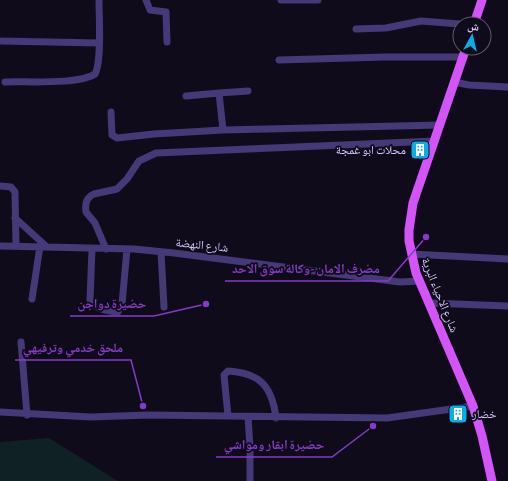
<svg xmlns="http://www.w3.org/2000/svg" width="508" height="481" font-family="'Alegreya Sans','Noto Naskh Arabic',sans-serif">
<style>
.grass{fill:#0f2124}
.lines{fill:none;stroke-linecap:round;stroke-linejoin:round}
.minor{stroke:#453977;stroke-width:7}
.major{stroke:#d354f7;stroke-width:9}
.labels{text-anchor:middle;stroke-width:3.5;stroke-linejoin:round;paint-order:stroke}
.poi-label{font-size:12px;fill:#d6c8fc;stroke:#100b1a;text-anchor:end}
.street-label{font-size:12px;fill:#d6c8fc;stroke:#100b1a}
.leader{fill:none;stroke:#843cc5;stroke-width:1.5}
.callout-dot{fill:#843cc5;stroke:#100b1a;stroke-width:1.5}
.callout-label{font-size:13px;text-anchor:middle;font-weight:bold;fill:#843cc5;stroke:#100b1a;stroke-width:3.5;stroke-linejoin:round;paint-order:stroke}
</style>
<rect width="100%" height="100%" fill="#100b1a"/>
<path class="grass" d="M 49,438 L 118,481 L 0,481 L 0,442 Z"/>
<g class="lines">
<path class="minor" d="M 146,0 L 150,10 L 166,12 L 167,42
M 281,0 L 318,0
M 356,29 L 386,28 L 421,21 L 460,24
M 0,41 L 99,43
M 279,60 L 385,57 L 463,57
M 5,82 C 26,81 78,85 95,74 C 102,62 99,16 99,0
M 454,82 L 469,85 L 508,87
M 186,96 L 219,93
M 111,112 L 112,135 L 117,138 L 154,134 L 223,130 L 440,125
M 223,130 L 219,93 L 248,91
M 0,186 L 11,187 L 15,192 L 16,245
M 15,218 L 47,247
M 0,246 L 134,249 L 174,253 L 400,282 L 420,281
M 92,249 L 90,300 C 97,310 107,311 118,312 L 122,304 L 127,249
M 106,249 L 95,223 L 86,212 C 85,205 86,197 94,194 L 117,189 L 127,179 L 139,161 L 156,153 L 435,141
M 161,252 L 164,307
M 411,254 L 508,259
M 32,299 L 40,246
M 430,303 L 508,306
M 21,342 L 27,415
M 0,412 L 91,417 L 148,415 L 387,418 L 473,406
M 228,416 L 224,375 L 228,371 C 260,373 272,386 276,418
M 248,417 L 250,447 L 250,481"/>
<path class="major" d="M 474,24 L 482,0
M 466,48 L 413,203 L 409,230 L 409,241 L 416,273 L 473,406 L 482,436 L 492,481"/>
</g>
<defs>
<g id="building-square" transform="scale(1)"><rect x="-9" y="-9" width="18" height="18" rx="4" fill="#0bade5" stroke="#100b1a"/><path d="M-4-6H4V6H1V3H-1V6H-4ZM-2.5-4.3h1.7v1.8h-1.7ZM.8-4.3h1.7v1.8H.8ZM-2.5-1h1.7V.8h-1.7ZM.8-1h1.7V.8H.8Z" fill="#fff"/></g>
</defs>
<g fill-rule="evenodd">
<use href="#building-square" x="420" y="150"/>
<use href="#building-square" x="458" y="414"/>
</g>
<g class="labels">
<g class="poi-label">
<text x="406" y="154">محلات ابو غمجة</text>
<text x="472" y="418" text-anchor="start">خضار</text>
</g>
<g class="street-label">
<text transform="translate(202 245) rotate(6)" y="4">شارع النهضة</text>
<text transform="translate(440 295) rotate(68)" y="4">شارع الاحياء البرية</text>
</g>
</g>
<path class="leader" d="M426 237L388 281H225M206 304L154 316H70M143 406L131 360H15M373 426L332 457H216"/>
<g class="callout-dot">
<circle cx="426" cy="237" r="4"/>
<circle cx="206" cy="304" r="4"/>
<circle cx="143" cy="406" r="4"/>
<circle cx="373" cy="426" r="4"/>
</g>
<g class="callout-label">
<text x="306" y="273">مضرف الامان -وكالة سوق الاحد</text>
<text x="112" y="308">حضيرة دواجن</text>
<text x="73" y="352">ملحق خدمي وترفيهي</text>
<text x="274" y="449">حضيرة ابقار ومواشي</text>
</g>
<g transform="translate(472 36) rotate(8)"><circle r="19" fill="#100b1a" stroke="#5f5774"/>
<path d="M0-3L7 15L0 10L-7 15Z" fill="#0bade5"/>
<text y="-6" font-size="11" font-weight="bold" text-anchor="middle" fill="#d6c8fc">ش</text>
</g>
</svg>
